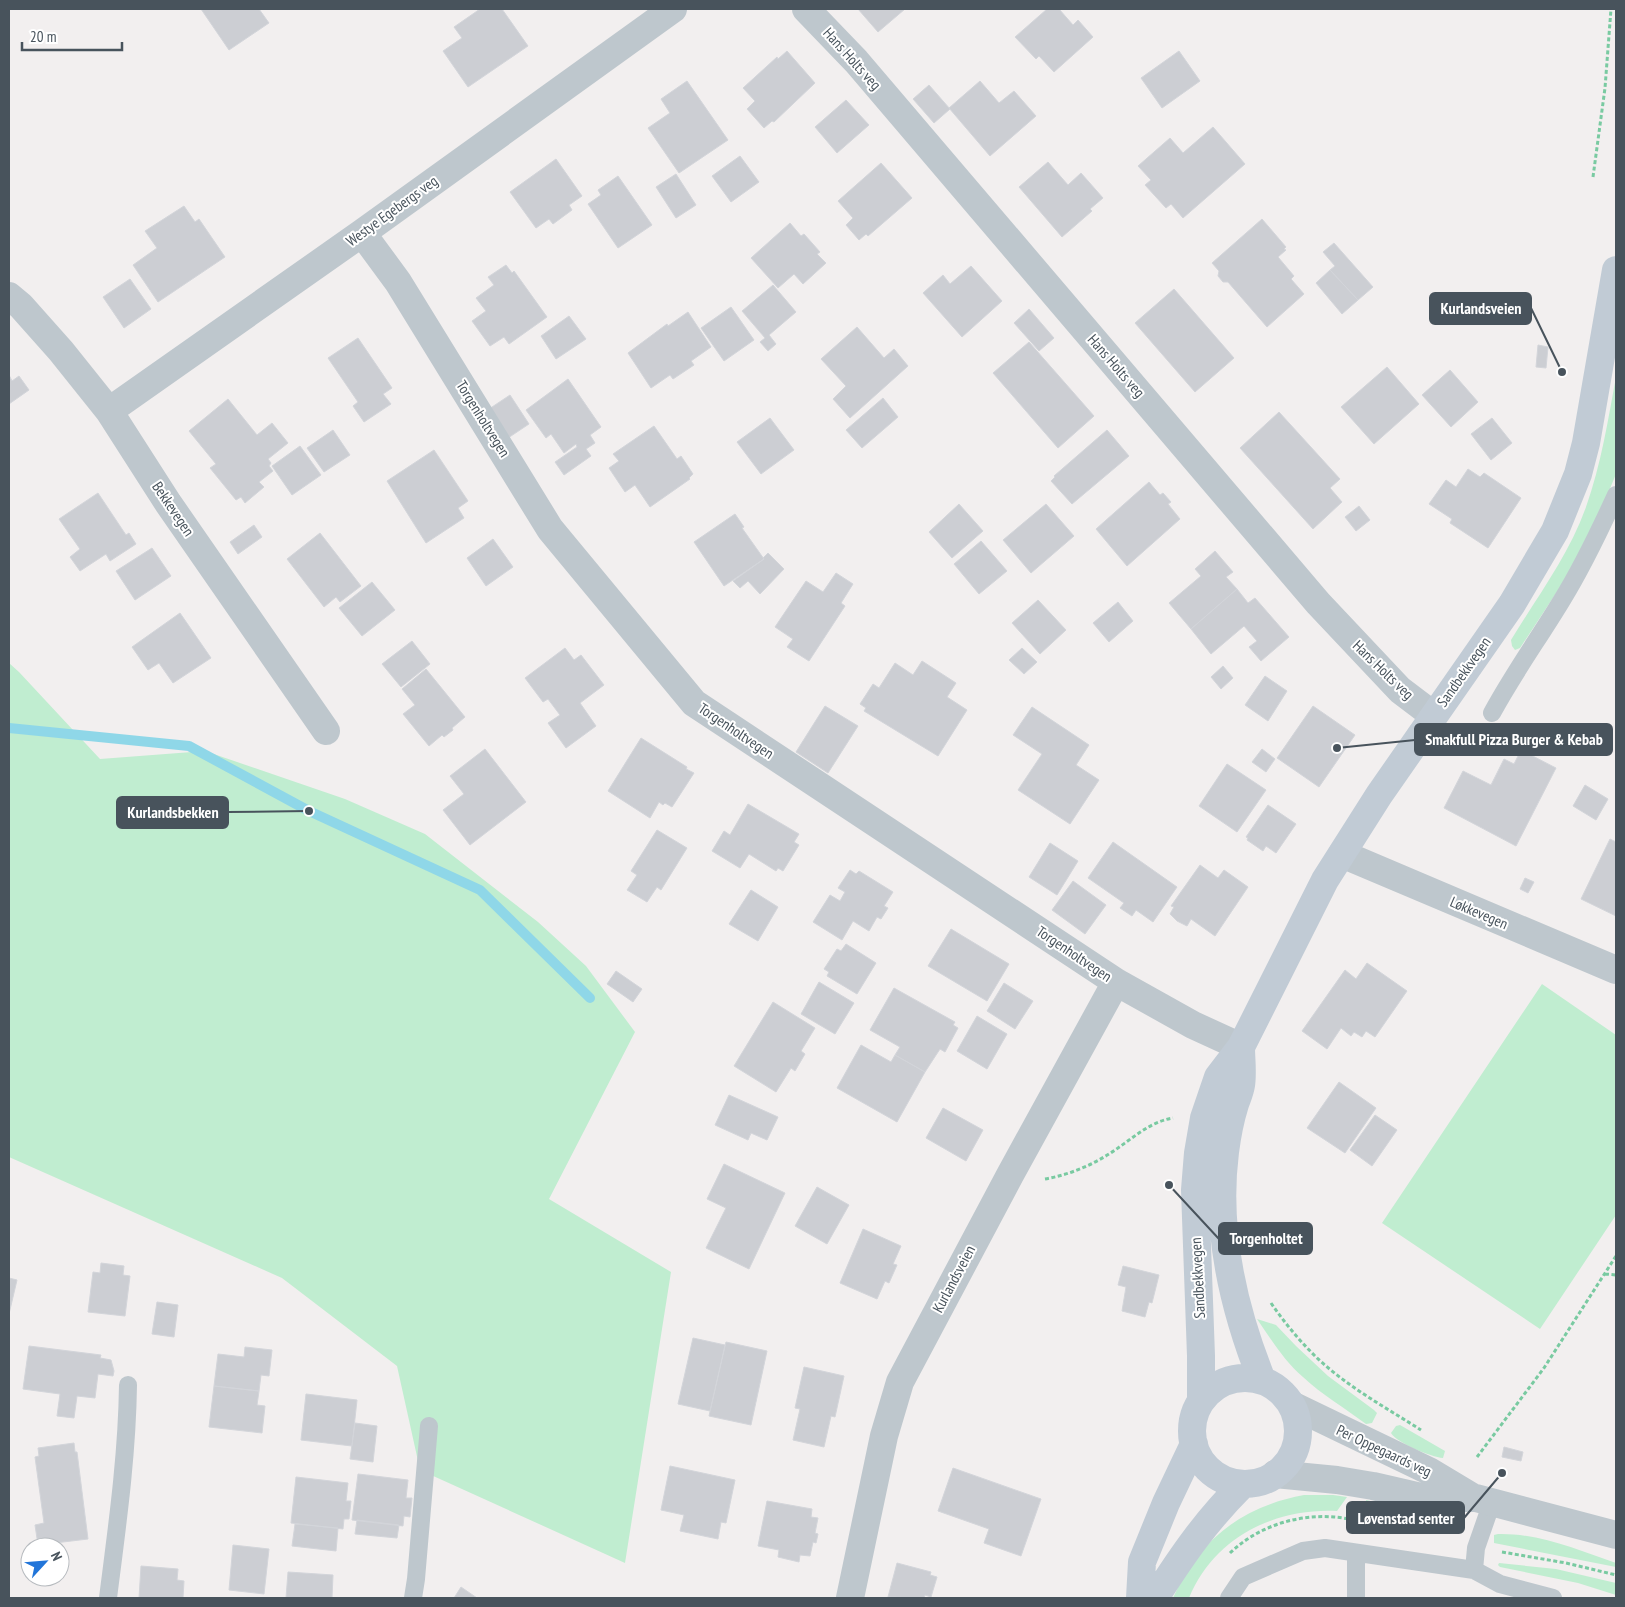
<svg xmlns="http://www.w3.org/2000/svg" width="1625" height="1607" font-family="'PT Sans Narrow',sans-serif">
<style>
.green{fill:#c0edd0}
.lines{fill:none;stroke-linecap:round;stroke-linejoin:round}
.stream{stroke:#8fd7e8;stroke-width:10}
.building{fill:#ccced3;stroke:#d3d5da}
.path{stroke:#79caa1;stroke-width:3;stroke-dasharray:4 2.5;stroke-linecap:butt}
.service{stroke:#bec7cd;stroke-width:18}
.minor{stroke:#bec7cd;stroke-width:28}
.tertiary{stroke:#bec7cd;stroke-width:28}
.secondary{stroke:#c1cbd5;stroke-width:28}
.labels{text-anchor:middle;stroke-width:4;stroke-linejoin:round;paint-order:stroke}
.street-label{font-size:15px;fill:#48535c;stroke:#fff}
.leader{fill:none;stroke:#48535c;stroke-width:2}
.callout-dot{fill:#48535c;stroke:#fff;stroke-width:2}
.callout{fill:#48535c;stroke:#48535c;stroke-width:2}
.callout-label{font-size:16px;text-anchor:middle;font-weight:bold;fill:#fff}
</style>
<rect width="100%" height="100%" fill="#f2efef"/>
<path class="green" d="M 1616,377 L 1616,474 L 1597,520 L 1562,584 L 1520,648 L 1515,650 L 1512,646 L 1511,640 C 1537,597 1569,555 1586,507 C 1601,465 1608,420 1616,377 Z
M 9,663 L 19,672 L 100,759 L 205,751 L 345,799 L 425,834 L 538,922 L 586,966 L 635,1032 L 549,1199 L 671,1272 L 625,1563 L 420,1470 L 397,1366 L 282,1278 L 9,1157 Z
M 1542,984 L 1616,1035 L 1616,1215 L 1540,1329 L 1382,1223 Z
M 1257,1319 L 1276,1325 L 1296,1346 L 1328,1376 L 1374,1410 L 1377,1413 L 1372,1423 L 1366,1424 C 1345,1408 1322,1395 1303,1377 C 1284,1361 1271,1339 1257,1319 Z
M 1400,1425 L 1445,1451 L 1443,1458 C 1431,1457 1397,1443 1391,1433 L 1396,1426 Z
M 1304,1495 L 1333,1495 L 1347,1497 L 1337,1511 C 1273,1508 1214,1538 1189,1598 L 1173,1598 C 1198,1540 1243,1506 1304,1495 Z
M 1366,1500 L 1423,1513 L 1433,1519 L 1434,1532 L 1416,1529 L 1370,1517 Z
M 1498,1534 C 1539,1533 1578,1550 1616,1563 L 1616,1567 L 1494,1543 L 1494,1535 Z
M 1499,1563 L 1556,1569 L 1616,1583 L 1616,1595 L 1578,1583 L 1500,1567 L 1498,1565 Z"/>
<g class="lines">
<path class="stream" d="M 9,728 L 189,746 L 309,811 L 480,890 L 590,998"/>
</g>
<path class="building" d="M 201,9 L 259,9 L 269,23 L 229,50 Z
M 480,9 L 502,9 L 528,46 L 468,87 L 443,51 L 462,38 L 454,27 Z
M 858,9 L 905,9 L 878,32 Z
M 1047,9 L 1059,9 L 1073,25 L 1078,20 L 1093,37 L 1054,72 L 1039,56 L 1036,59 L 1015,37 Z
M 787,51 L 815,83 L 774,122 L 772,121 L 764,128 L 747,109 L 755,101 L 743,88 L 777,57 L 778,59 Z
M 1179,51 L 1200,81 L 1162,108 L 1141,78 Z
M 687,81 L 728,140 L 679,173 L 648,128 L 670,113 L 661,99 Z
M 980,81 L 999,103 L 1014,91 L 1036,116 L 990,156 L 949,108 Z
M 929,85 L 950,109 L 934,123 L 913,99 Z
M 846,100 L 869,125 L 837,153 L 815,127 Z
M 1213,127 L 1245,164 L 1183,218 L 1171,204 L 1166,208 L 1145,185 L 1151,180 L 1138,166 L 1170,138 L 1183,153 Z
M 740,156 L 759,182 L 731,202 L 712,176 Z
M 556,159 L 582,196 L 569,205 L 572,210 L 553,224 L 549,219 L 536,228 L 510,192 Z
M 1048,162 L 1068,185 L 1081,173 L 1103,198 L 1090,209 L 1092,211 L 1062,237 L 1019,187 Z
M 881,163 L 912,198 L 868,236 L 866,234 L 859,240 L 846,225 L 853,218 L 838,201 Z
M 676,174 L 696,205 L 676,218 L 656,187 Z
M 618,176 L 652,225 L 618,248 L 588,204 L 601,195 L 598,190 Z
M 184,206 L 195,222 L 199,219 L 225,257 L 158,302 L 133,265 L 157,248 L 145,231 Z
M 1262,219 L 1286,247 L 1284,249 L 1286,250 L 1278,257 L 1294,276 L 1291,279 L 1304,294 L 1267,327 L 1228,282 L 1223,282 L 1218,276 L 1219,271 L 1212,263 Z
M 790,223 L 801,236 L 804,234 L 820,252 L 817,254 L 826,263 L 803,284 L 794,274 L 778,288 L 751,258 Z
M 1334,243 L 1373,287 L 1358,300 L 1330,270 L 1335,266 L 1323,252 Z
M 506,265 L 512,273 L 514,271 L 547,317 L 509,344 L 504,337 L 490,346 L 472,321 L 486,311 L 476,298 L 494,285 L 488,277 Z
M 971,266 L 1002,301 L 962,337 L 923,293 L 943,275 L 950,284 Z
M 1330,270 L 1358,300 L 1342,314 L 1316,283 Z
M 130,279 L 151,309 L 124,328 L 103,297 Z
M 773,285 L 796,312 L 769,335 L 776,344 L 768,351 L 760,342 L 765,338 L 742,311 Z
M 1174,289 L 1234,358 L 1195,392 L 1135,323 Z
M 731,307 L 754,340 L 724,361 L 701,328 Z
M 1029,309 L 1054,338 L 1039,351 L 1014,323 Z
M 688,312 L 711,347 L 691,361 L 694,365 L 673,379 L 670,375 L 651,388 L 628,353 L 667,324 L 668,326 Z
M 569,316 L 586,339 L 556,359 L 541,336 Z
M 857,327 L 884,358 L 894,349 L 908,366 L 850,418 L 833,399 L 846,386 L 821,359 Z
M 358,338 L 392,388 L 383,394 L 391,404 L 364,422 L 353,406 L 358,402 L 328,358 Z
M 1029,342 L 1094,416 L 1058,448 L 993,373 Z
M 1538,345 L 1548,347 L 1546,368 L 1536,367 Z
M 1387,367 L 1419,404 L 1374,444 L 1341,407 Z
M 1450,370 L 1478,402 L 1451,427 L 1422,395 Z
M 9,375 L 12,381 L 19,376 L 29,390 L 9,404 Z
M 568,379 L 601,427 L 590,435 L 595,443 L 586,449 L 591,456 L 564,475 L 555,462 L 577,447 L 576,444 L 564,453 L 551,434 L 546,438 L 526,410 Z
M 510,395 L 529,424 L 508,438 L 489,409 Z
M 883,398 L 898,417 L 862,448 L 846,430 Z
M 228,399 L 257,435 L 272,423 L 288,443 L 268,459 L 271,463 L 269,466 L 273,471 L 259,482 L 264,487 L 245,503 L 241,497 L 236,500 L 210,468 L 216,464 L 189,431 Z
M 1279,412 L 1340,479 L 1330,488 L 1342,502 L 1313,529 L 1240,448 Z
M 770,418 L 794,450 L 761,474 L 737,442 Z
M 1492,418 L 1512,443 L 1491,460 L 1471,434 Z
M 654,426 L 677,459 L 681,456 L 693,474 L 689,478 L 690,479 L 650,507 L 635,485 L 625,492 L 609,468 L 619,461 L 613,454 Z
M 333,430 L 350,455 L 324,472 L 307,448 Z
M 1107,430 L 1129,456 L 1072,504 L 1051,481 L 1055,477 L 1054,476 Z
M 300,446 L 321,475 L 292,495 L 272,466 Z
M 434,450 L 468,501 L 458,508 L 464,518 L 426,543 L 387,481 Z
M 1468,469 L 1480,477 L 1484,473 L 1521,498 L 1488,548 L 1450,523 L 1452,519 L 1429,504 L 1446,480 L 1456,487 Z
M 1149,482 L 1160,495 L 1163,493 L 1171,502 L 1168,504 L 1180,519 L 1127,566 L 1096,529 Z
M 98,493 L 126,535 L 129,533 L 136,544 L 110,561 L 106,554 L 80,571 L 70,557 L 80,549 L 59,519 Z
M 959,504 L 983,531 L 952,558 L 929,532 Z
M 1046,504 L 1074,536 L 1031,573 L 1003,540 Z
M 1359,506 L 1370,520 L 1356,531 L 1345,517 Z
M 735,514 L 744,527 L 742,528 L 764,559 L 724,586 L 694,542 Z
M 254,525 L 262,537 L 238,554 L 230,542 Z
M 320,533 L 361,586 L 340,602 L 336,597 L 324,607 L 287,559 Z
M 493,539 L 513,567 L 486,586 L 467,558 Z
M 981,541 L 1007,571 L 979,594 L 954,564 Z
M 152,548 L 171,576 L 135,600 L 116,571 Z
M 1215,551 L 1233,572 L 1226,577 L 1237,589 L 1191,629 L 1169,603 L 1201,576 L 1195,569 Z
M 768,553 L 784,569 L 760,594 L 748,581 L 740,588 L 733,581 L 764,559 L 763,558 Z
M 836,573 L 853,584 L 841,603 L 845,606 L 809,661 L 787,647 L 793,639 L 775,627 L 806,581 L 823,592 Z
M 372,582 L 395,610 L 362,636 L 339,608 Z
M 1237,589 L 1248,603 L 1255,598 L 1289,637 L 1261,661 L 1249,647 L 1257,641 L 1244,626 L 1211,654 L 1191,629 Z
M 1038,600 L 1066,630 L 1040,654 L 1012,623 Z
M 1118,602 L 1133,621 L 1109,642 L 1093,623 Z
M 180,613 L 211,658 L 173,683 L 159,663 L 148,670 L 132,647 Z
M 412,641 L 430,664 L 401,687 L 382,664 Z
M 565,648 L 574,660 L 581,655 L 604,685 L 580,703 L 596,726 L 566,748 L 548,723 L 560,715 L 548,699 L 543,702 L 525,678 Z
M 1022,648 L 1037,662 L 1024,674 L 1009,660 Z
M 922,661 L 956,683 L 947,697 L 967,710 L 938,756 L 864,711 L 866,708 L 860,704 L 873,684 L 879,688 L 895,663 L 913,675 Z
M 1223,666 L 1233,678 L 1221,689 L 1211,677 Z
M 426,669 L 465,717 L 452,728 L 453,730 L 444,737 L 442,735 L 429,746 L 403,714 L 415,705 L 402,689 Z
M 1265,676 L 1287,691 L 1268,721 L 1245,705 Z
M 825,706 L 858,726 L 828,773 L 796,752 Z
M 1313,706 L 1355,735 L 1319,787 L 1277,758 Z
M 1032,707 L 1089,745 L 1076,765 L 1099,780 L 1070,824 L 1018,790 L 1042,754 L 1013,735 Z
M 641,738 L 687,767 L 686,769 L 694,773 L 672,807 L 665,803 L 663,805 L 659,802 L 650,818 L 608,791 Z
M 485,749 L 526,802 L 470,845 L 443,810 L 464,794 L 450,776 Z
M 1262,749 L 1275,759 L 1266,772 L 1252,762 Z
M 1521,750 L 1556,768 L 1516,846 L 1444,808 L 1463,771 L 1491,785 L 1504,759 L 1514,764 Z
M 1227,764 L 1266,790 L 1237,832 L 1199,806 Z
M 1585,785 L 1608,799 L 1596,820 L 1573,806 Z
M 748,804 L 799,834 L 794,842 L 799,845 L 783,871 L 778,868 L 776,871 L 749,854 L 740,868 L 712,851 L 724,831 L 730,835 Z
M 1268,805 L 1296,824 L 1276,853 L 1266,846 L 1263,851 L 1247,840 L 1248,838 L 1246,837 Z
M 657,830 L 687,848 L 661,890 L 657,887 L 647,902 L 627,890 L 637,875 L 631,871 Z
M 1610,839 L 1616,842 L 1616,916 L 1581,899 Z
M 1113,842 L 1177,887 L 1153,922 L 1136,910 L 1132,916 L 1120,908 L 1124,903 L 1088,878 Z
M 1050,843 L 1078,861 L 1057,895 L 1029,877 Z
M 1200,865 L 1218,878 L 1224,870 L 1248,887 L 1215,936 L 1191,919 L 1187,926 L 1177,921 L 1170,914 L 1174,907 L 1171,906 Z
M 850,870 L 856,874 L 859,871 L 893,892 L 884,906 L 888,908 L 881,919 L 877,917 L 869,931 L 853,921 L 842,940 L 813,922 L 830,895 L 840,901 L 845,892 L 838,888 Z
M 1525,878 L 1534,882 L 1528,893 L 1520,889 Z
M 1073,881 L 1106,905 L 1085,934 L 1052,910 Z
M 751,890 L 778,907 L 758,941 L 729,924 Z
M 951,929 L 1009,964 L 987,1001 L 928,966 Z
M 846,944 L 876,963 L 857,994 L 827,976 L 829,972 L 824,969 L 837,949 L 841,951 Z
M 1367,963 L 1407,991 L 1375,1037 L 1366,1031 L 1362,1037 L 1354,1032 L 1351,1036 L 1341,1028 L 1327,1049 L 1302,1031 L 1345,970 L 1356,979 Z
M 616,971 L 642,989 L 633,1002 L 607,984 Z
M 819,982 L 854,1003 L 835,1034 L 801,1014 Z
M 1004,983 L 1033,1001 L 1015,1029 L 987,1011 Z
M 894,988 L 955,1022 L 953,1025 L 958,1028 L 945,1052 L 940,1049 L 925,1072 L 895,1055 L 900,1047 L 870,1030 Z
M 773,1002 L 815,1028 L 801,1051 L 805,1054 L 795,1071 L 791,1068 L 776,1092 L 734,1066 Z
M 977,1016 L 1007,1034 L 987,1069 L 957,1051 Z
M 861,1045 L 891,1062 L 895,1055 L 925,1072 L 897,1122 L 837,1088 Z
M 1339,1082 L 1376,1108 L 1345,1153 L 1307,1128 Z
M 729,1095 L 778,1117 L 767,1140 L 751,1133 L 748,1140 L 715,1125 Z
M 943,1108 L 983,1130 L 966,1161 L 926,1138 Z
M 1375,1115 L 1397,1130 L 1372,1166 L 1350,1150 Z
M 724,1164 L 785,1193 L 749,1269 L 706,1248 L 726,1208 L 707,1199 Z
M 817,1187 L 849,1205 L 827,1244 L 795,1226 Z
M 863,1229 L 901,1246 L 893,1264 L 897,1265 L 889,1283 L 885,1281 L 877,1299 L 840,1283 Z
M 101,1263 L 124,1266 L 123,1275 L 130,1276 L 125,1316 L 88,1312 L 93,1272 L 100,1273 Z
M 1123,1266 L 1159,1275 L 1152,1303 L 1149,1302 L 1145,1317 L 1122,1311 L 1126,1287 L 1118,1285 Z
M 9,1278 L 17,1280 L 9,1314 Z
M 157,1302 L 178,1305 L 174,1337 L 152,1334 Z
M 693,1338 L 725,1345 L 710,1411 L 678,1404 Z
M 726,1342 L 767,1351 L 751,1425 L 709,1416 Z
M 29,1346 L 101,1355 L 100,1358 L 111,1360 L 114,1371 L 113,1376 L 98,1374 L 95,1398 L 77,1396 L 74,1418 L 57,1416 L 60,1394 L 23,1389 Z
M 245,1347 L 272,1350 L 269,1376 L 261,1375 L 259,1391 L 214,1386 L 218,1354 L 244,1357 Z
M 804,1367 L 844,1376 L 835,1417 L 831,1416 L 824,1447 L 793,1440 L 800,1409 L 795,1408 Z
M 214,1386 L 259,1391 L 257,1405 L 265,1406 L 262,1433 L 209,1427 Z
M 306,1394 L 357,1400 L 352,1446 L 301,1440 Z
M 355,1423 L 377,1426 L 373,1462 L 350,1459 Z
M 74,1443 L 75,1452 L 77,1452 L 88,1539 L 38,1545 L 35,1525 L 44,1523 L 35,1457 L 39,1456 L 38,1448 Z
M 1504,1447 L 1523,1452 L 1521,1461 L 1502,1457 Z
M 670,1466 L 735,1480 L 726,1523 L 721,1522 L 718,1539 L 680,1531 L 684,1515 L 661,1510 Z
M 953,1468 L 1041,1499 L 1021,1556 L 984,1543 L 989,1529 L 938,1511 Z
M 358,1474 L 408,1480 L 406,1498 L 412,1498 L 410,1517 L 404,1516 L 403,1526 L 352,1520 Z
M 296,1477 L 348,1483 L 346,1501 L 351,1501 L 349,1519 L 344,1519 L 343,1529 L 291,1523 Z
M 767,1501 L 812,1509 L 811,1517 L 818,1518 L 815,1533 L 818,1534 L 816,1543 L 813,1542 L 810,1556 L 800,1555 L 799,1562 L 778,1557 L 779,1550 L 758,1546 Z
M 357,1520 L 399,1525 L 397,1538 L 355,1534 Z
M 295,1524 L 338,1528 L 336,1551 L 292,1546 Z
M 233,1545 L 269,1549 L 264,1594 L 229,1590 Z
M 897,1563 L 931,1572 L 930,1575 L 937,1577 L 931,1597 L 925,1595 L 924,1598 L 888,1597 Z
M 141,1566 L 178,1569 L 177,1580 L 184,1581 L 183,1598 L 139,1598 Z
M 288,1572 L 333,1575 L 332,1598 L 286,1598 Z
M 461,1587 L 477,1598 L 454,1598 Z"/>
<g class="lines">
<path class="path" d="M 1593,177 L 1605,88 L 1611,9
M 1045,1179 C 1068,1175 1090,1166 1109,1154 C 1130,1141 1148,1122 1173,1118
M 1605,1274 L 1616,1275
M 1271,1303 C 1284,1322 1298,1339 1315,1356 C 1346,1386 1385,1407 1421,1430
M 1477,1457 L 1544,1368 L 1616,1256
M 1502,1552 L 1566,1563 L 1616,1575
M 1230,1553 C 1257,1527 1296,1514 1334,1517 C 1350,1518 1367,1524 1383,1528"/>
<path class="service" d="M 1492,713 C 1513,674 1539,638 1562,600 C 1583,566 1600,530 1616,495
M 1356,1553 L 1356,1598
M 1474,1570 L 1476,1548 L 1492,1502
M 108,1598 C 117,1527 127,1457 128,1385
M 413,1598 L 416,1579 L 429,1426
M 1229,1598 L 1243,1577 L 1303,1551 L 1325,1548 L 1474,1570 L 1500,1584 L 1553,1598"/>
<path class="minor" d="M 806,9 L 856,61 L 1318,603 L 1400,690 L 1433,715
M 362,233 L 398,282 L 550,529 L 694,703 L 1116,982 L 1193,1025 L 1241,1047
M 9,296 L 21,306 L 61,351 L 109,411 L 168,503 L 326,731
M 109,411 L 362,233 L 673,9
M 1342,854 L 1616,970
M 850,1598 L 884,1436 L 900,1382 L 1010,1175 L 1116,982"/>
<path class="tertiary" d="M 1292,1405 L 1429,1471 L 1474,1498
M 1275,1474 L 1337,1480 L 1373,1486 L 1425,1498 L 1476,1498 L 1616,1535"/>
<path class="secondary" d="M 1241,1047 C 1241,1059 1243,1074 1241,1085 C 1240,1092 1237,1098 1235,1104 C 1230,1120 1227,1136 1225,1152 C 1215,1231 1233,1308 1262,1380
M1192 1431a53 53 0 1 1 106 0a53 53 0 1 1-106 0Z
M 1201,1401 L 1201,1356 L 1195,1190 L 1198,1153 L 1204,1118 L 1218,1077 L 1241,1047 L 1325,880 L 1379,795 L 1512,604 L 1555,531 L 1578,474 L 1586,443 L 1616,270
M 1140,1598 L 1142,1562 L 1166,1503 L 1194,1444
M 1155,1598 C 1183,1554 1206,1521 1243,1484"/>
</g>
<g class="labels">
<g class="street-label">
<text transform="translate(852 59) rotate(48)" y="5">Hans Holts veg</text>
<text transform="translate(392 211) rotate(-36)" y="5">Westye Egebergs veg</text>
<text transform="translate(1116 366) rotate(49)" y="5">Hans Holts veg</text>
<text transform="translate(483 419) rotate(58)" y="5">Torgenholtvegen</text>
<text transform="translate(173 509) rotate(56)" y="5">Bekkevegen</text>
<text transform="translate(1383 670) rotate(44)" y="5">Hans Holts veg</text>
<text transform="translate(1464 672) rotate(-55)" y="5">Sandbekkvegen</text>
<text transform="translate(736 731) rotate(34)" y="5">Torgenholtvegen</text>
<text transform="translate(1479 913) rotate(23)" y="5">Løkkevegen</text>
<text transform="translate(1074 954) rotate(34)" y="5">Torgenholtvegen</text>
<text transform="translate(1198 1278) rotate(-93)" y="5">Sandbekkvegen</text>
<text transform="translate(954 1279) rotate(-62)" y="5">Kurlandsveien</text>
<text transform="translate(1384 1451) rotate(25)" y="5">Per Oppegaards veg</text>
</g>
</g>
<path class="leader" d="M1562 372L1531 308M1337 748L1415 740M309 811L228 812M1169 1185L1219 1239M1502 1473L1464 1518"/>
<g class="callout-dot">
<circle cx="1562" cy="372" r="5"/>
<circle cx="1337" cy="748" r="5"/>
<circle cx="309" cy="811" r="5"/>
<circle cx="1169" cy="1185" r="5"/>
<circle cx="1502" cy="1473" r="5"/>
</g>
<g class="callout">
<rect x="1430" y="293" width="101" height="31" rx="5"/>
<rect x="1415" y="724" width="197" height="31" rx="5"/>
<rect x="117" y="797" width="111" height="31" rx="5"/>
<rect x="1219" y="1223" width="93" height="31" rx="5"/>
<rect x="1347" y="1502" width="117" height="31" rx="5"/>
</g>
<g class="callout-label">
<text x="1481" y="314">Kurlandsveien</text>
<text x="1514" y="745">Smakfull Pizza Burger &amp; Kebab</text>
<text x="173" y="818">Kurlandsbekken</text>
<text x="1266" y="1244">Torgenholtet</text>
<text x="1406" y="1524">Løvenstad senter</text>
</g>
<rect width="1625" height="1607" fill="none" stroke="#48535c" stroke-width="20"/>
<g transform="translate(45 1562) rotate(64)"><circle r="24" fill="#ffffff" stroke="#b6babe"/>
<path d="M0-4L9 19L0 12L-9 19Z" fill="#2175d9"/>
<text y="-8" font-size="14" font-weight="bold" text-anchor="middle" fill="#48535c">N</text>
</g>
<path d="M22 42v8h100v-8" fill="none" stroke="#48535c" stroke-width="2.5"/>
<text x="30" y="42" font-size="15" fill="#48535c" stroke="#ffffff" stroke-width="4" paint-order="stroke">20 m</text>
</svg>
